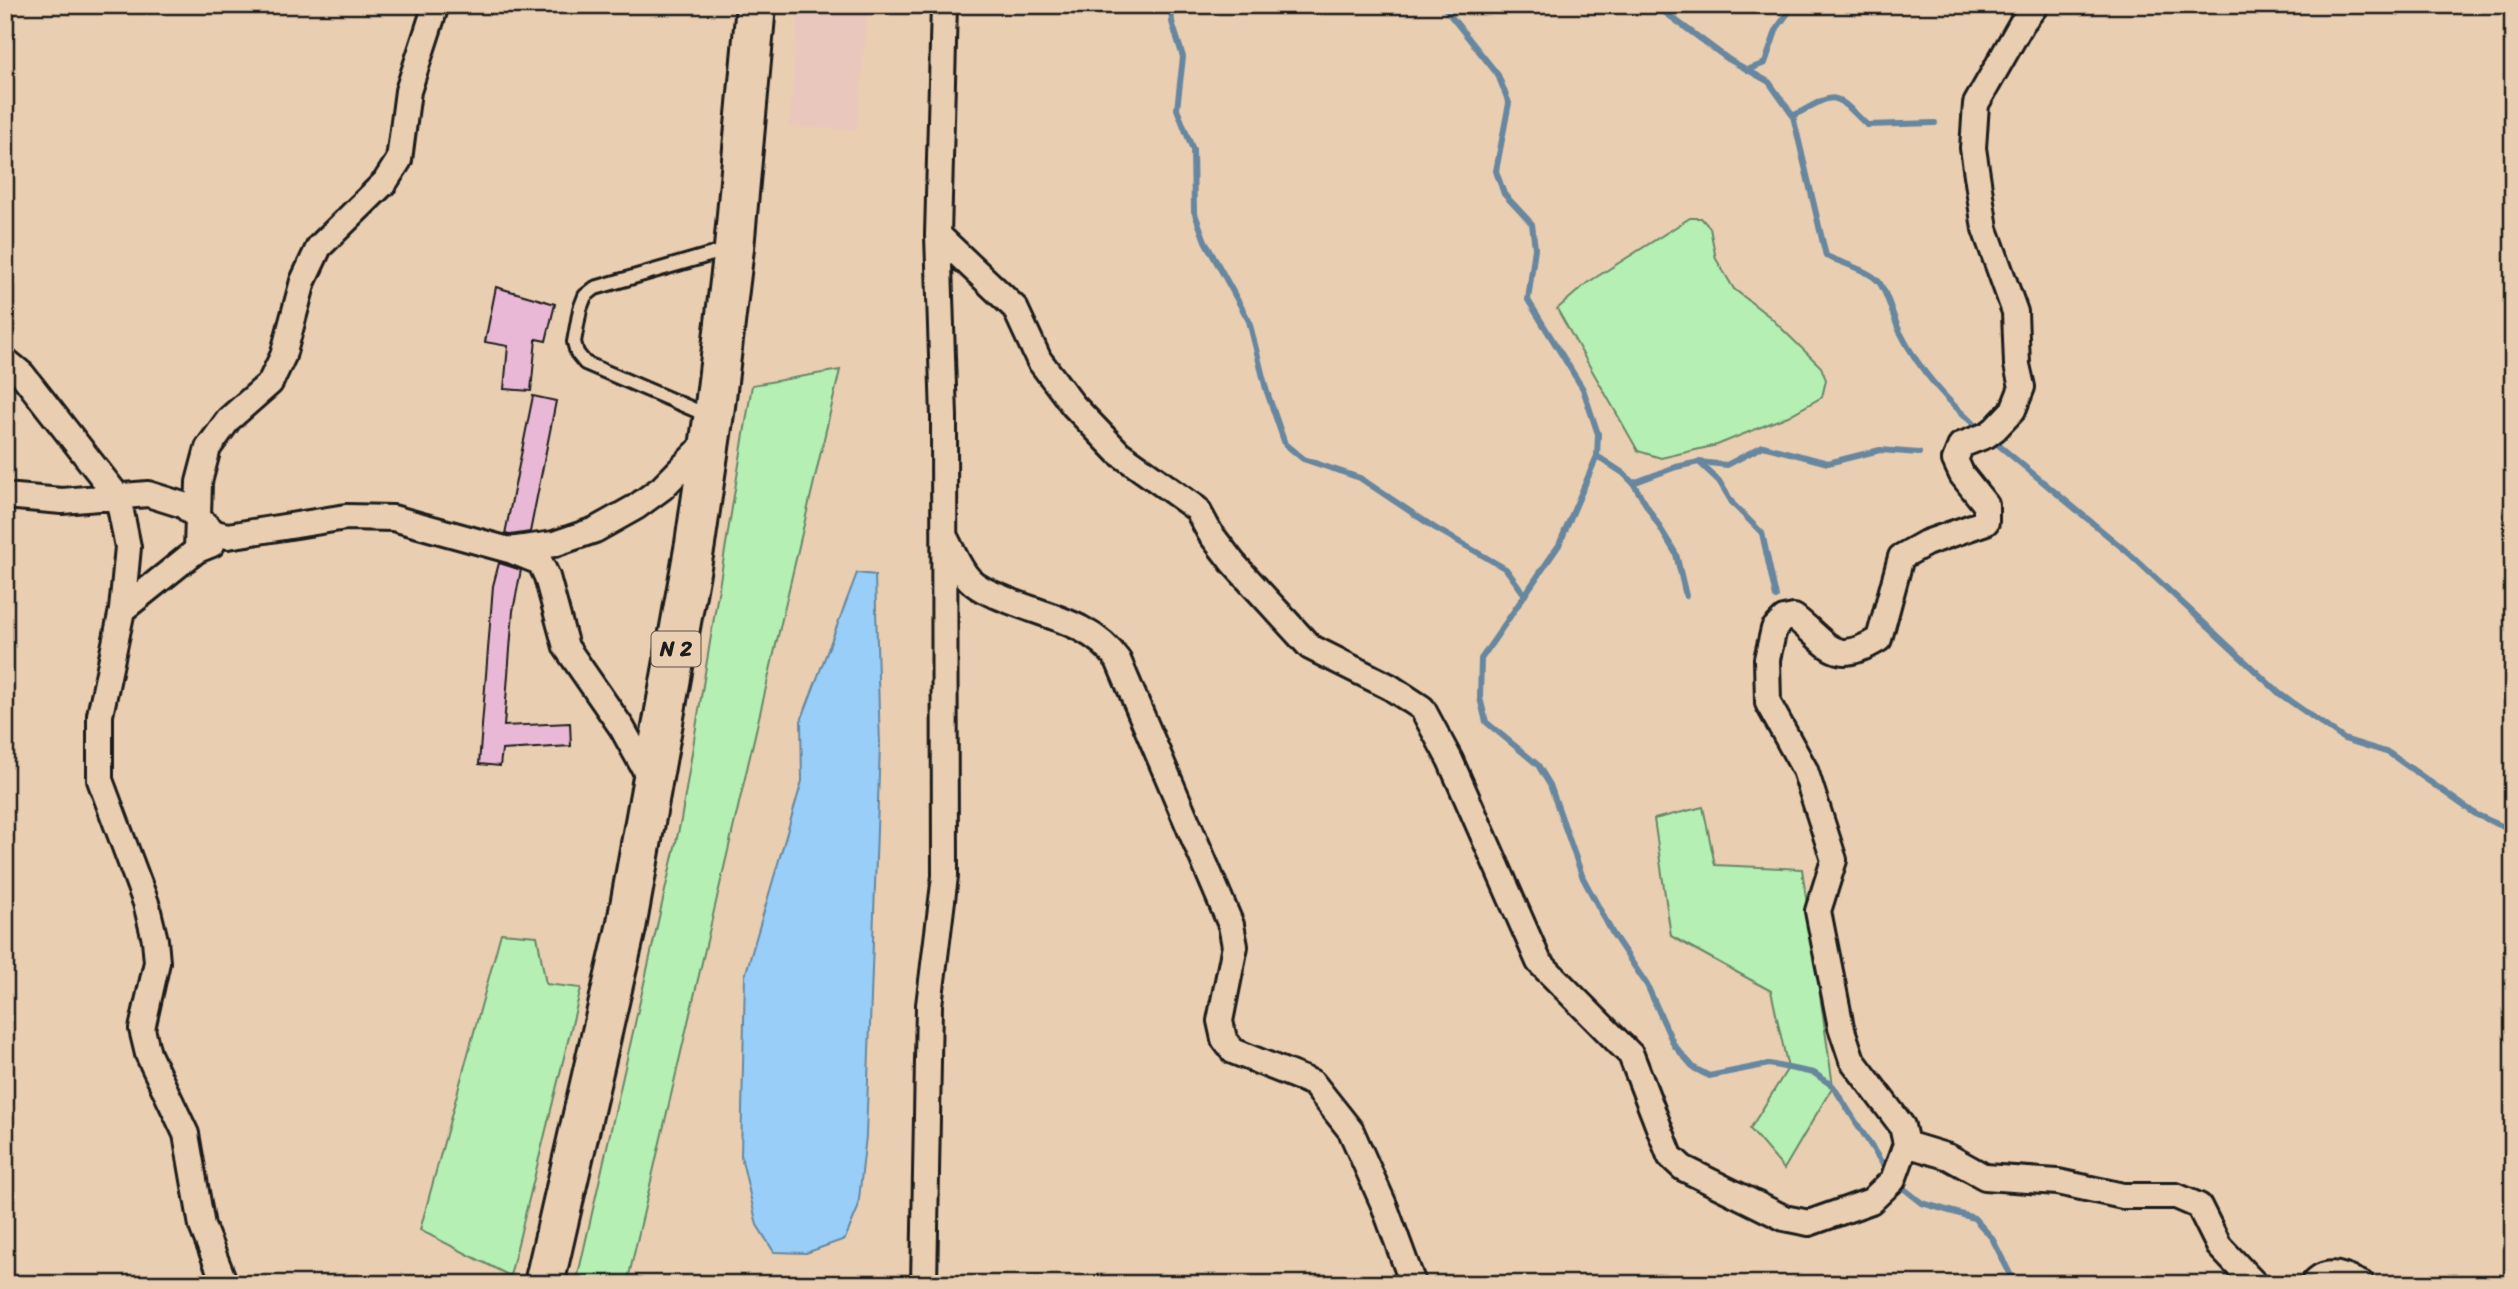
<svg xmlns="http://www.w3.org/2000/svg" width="2518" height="1289" font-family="Sriracha,sans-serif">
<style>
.built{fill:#eac7bc}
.green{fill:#b5efb3;stroke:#688668;stroke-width:2}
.water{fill:#98cef7;stroke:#66879f;stroke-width:2}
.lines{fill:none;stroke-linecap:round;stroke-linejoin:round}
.stream{stroke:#66879f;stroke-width:6}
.building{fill:#e9b8d7;stroke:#1c1c1c;stroke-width:2}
.lane-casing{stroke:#1c1c1c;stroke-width:18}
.street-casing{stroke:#1c1c1c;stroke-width:30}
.primary-casing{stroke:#1c1c1c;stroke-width:44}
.lane{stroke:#eaceb1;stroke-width:12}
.street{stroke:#eaceb1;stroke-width:24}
.primary{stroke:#eaceb1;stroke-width:38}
.labels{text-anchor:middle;stroke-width:6;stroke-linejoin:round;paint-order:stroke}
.shield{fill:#eaceb1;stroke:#5a5149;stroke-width:2}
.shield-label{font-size:21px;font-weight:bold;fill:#1c1c1c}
</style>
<rect width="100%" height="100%" fill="#eaceb1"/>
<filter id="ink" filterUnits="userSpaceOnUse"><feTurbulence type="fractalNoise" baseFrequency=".0143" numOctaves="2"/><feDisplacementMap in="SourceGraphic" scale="14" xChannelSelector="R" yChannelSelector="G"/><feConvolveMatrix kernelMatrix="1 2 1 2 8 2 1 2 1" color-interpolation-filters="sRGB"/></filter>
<g filter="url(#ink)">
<path class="built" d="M 798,5 L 868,5 L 857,130 L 789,127 Z"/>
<path class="green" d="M 1690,218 L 1701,218 L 1710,228 L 1716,259 L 1734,289 L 1770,317 L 1821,367 L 1826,380 L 1822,397 L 1788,416 L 1717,445 L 1661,458 L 1638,451 L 1557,309 L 1587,283 Z
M 840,370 L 627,1284 L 576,1284 L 681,820 L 752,385 Z
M 1703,807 L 1715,865 L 1802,869 L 1833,1086 L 1784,1169 L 1750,1129 L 1788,1068 L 1771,991 L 1671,936 L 1654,819 Z
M 501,933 L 537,936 L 546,984 L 581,988 L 510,1276 L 420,1230 Z"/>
<path class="water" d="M 857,573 L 875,575 L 880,746 L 866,1136 L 858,1208 L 845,1239 L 806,1253 L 774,1252 L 757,1225 L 741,1156 L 745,976 L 802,781 L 801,721 Z"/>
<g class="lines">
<path class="stream" d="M 1171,5 L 1172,22 L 1183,57 L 1177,109 L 1193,150 L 1194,211 L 1205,241 L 1249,321 L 1266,389 L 1285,444 L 1303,459 L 1360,478 L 1435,528 L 1506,569 L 1525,595
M 1442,5 L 1498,75 L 1509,103 L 1496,171 L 1504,194 L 1532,224 L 1535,248 L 1528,300 L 1583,389 L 1598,434 L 1597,456 L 1559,545 L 1481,659 L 1480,698 L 1486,722 L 1538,765 L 1550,785 L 1583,878 L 1613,934 L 1647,985 L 1674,1045 L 1694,1068 L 1709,1076 L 1769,1064 L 1814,1073 L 1833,1086 L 1889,1174
M 1655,5 L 1728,59 L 1769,82 L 1793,116 L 1826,256 C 1840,262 1870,271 1879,282 C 1888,294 1893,318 1900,332 C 1920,372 1948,402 1982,431
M 1747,70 L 1765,63 L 1777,28 L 1794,5
M 1793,116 C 1838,92 1831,90 1867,125 L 1935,123
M 1990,438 L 2131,555 L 2280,694 L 2344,739 L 2389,753 L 2477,815 L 2513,831
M 1597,456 L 1623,473 L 1633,483 L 1676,467 L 1699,462 L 1727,465 L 1763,446 L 1828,463 L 1880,450 L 1919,453
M 1700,463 L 1719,481 L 1733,504 L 1762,533 L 1776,597
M 1633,483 L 1676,554 L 1686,596
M 1898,1184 L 1922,1203 L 1974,1218 L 1992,1238 L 2015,1284"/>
</g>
<path class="building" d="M 496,287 L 555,304 L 546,341 L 536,339 L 531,391 L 504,389 L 508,346 L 485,342 Z
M 533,396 L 556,401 L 530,532 L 510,535 L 505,534 Z
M 499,563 L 521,570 L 513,611 L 504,726 L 570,723 L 571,746 L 502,750 L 500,766 L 479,764 L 493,586 Z"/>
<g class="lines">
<g class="lane-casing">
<path id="lane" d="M 709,416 L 585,363 L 577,353 L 574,342 L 580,309 L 585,296 L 595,288 L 730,249"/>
</g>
<g class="street-casing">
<path id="street" d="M 938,235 L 1015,308 L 1039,360 L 1073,405 L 1119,453 L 1197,509 L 1210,533 L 1233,563 L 1310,647 L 1390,687 L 1422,708 L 1450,760 L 1539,962 L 1631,1055 L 1670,1156 L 1683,1168 L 1784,1218 L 1809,1223 L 1871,1201 L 1893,1180 L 1906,1144 L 1902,1126 L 1852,1060 L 1841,1027 L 1818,911 L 1834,860 L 1805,770 L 1768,703 L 1767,659 L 1774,629 L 1784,619 L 1794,617 C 1829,643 1832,668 1879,639 L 1901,557 L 1926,543 L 1986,522 L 1986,505 L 1962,475 L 1955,460 L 1961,445 L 1987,435 L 1995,429 L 2013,410 L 2022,387 L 2017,365 L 2015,312 L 1985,229 L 1973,148 L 1976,104 L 2022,23 L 2036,5
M 5,360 L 22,374 L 118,497 L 128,547 L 122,610 L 100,715 L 100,780 L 146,903 L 155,940 L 157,962 L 142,1029 L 148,1054 L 186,1134 L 202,1226 L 225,1284
M 5,496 L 62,501 L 148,494 L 183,505 L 215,533 L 228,536 L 346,517 L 393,518 L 509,550 L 554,544 L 595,530 L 636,507 L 662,488 L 710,439
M 946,539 C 953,552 960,571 971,581 C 980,590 993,594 1005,599 C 1045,616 1092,623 1118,660 L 1231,925 L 1235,946 L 1220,1021 L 1224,1039 L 1233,1051 L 1313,1083 L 1351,1131 L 1384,1205 L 1413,1284
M 197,550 L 199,482 L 208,448 L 229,419 L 270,383 L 283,356 L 303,281 L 319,247 L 385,182 L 399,160 L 408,91 L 436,5
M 510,550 L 540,562 L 547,577 L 566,647 L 622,728 L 652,782
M 122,610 L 197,550 L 212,544
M 1906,1144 L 1949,1157 L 1985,1177 L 2058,1182 L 2123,1196 L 2176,1196 L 2199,1206 L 2219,1246 L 2255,1284
M 924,1284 L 929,1005 L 945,876 L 944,417 L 938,235 L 944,5
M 2313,1284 C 2327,1266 2345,1277 2362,1284"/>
</g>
<g class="primary-casing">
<path id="primary" d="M 544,1284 L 626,928 L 695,544 L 715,406 L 734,248 L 756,5"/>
</g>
<use href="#lane" class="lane"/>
<use href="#street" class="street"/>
<use href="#primary" class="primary"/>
</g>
</g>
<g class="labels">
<rect class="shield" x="651.5" y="631.5" width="49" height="35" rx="5"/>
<g class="shield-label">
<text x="676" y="656">N 2</text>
</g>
</g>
<rect width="2518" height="1289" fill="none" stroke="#eaceb1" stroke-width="28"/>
<rect x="14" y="14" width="2490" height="1261" fill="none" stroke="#1c1c1c" stroke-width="2.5" filter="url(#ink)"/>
</svg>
